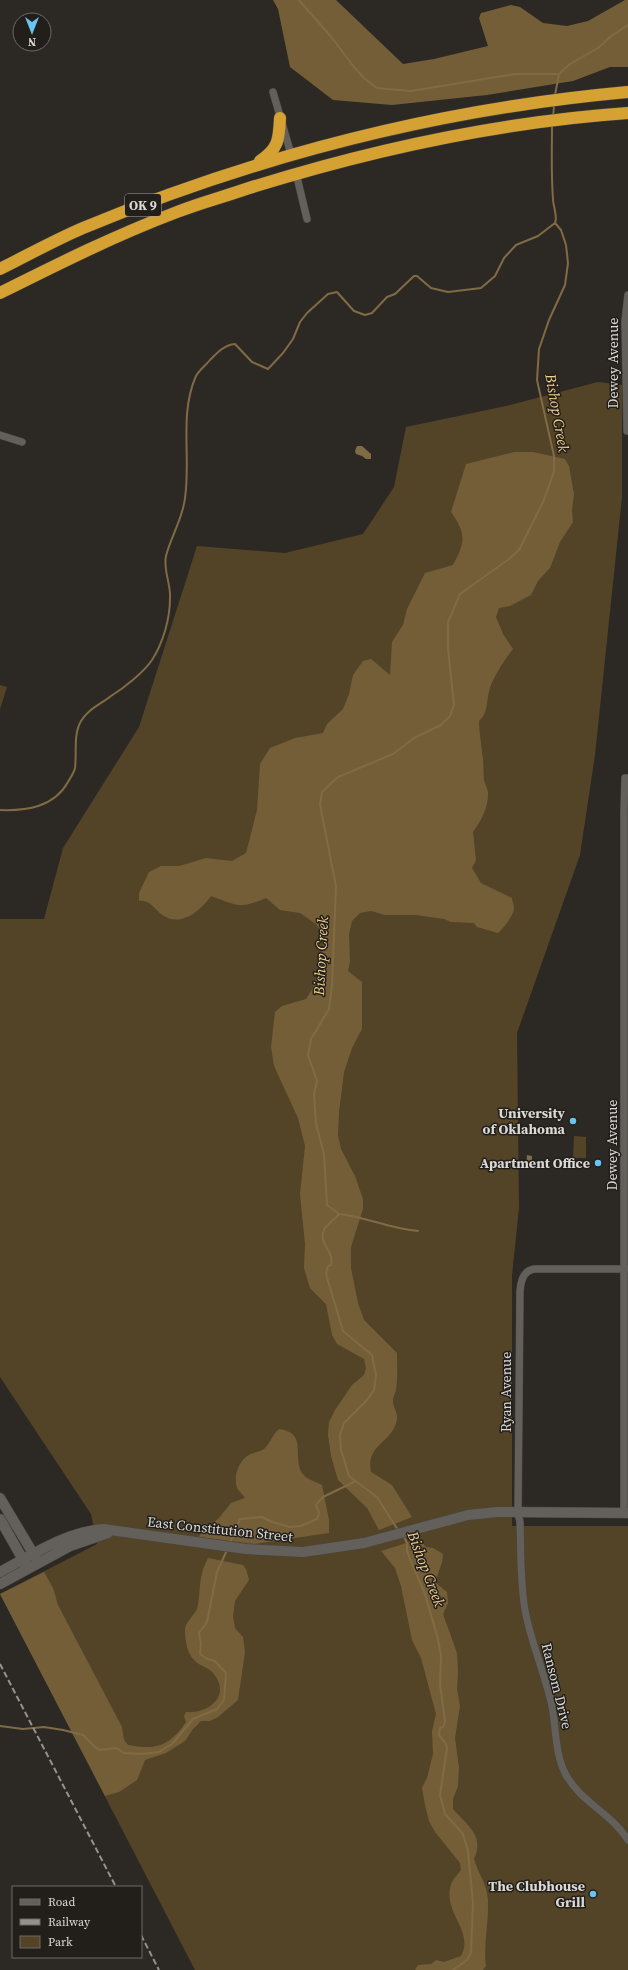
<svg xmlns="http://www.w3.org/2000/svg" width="628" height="1970" font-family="'Source Serif 4',serif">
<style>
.green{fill:#534427}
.forest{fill:#745e38}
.water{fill:#806b44}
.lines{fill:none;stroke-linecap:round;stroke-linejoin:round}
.stream{stroke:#806b44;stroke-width:2}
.street-casing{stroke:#484642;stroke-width:8}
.secondary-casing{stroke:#484642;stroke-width:11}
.highway-casing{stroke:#484642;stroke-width:13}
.street{stroke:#63605b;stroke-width:7}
.secondary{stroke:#63605b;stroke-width:10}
.highway{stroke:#d5a132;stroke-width:12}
.rail{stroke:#94928e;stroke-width:2;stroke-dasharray:6 3;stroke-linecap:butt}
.poi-dot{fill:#68c4f0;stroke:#221f1b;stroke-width:1.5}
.labels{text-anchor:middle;stroke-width:3;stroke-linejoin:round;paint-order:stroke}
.shield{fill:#221f1b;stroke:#a4a19e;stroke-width:1}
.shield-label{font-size:13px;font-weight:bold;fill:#dbd9d6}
.street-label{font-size:14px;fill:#dbd9d6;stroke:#221f1b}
.poi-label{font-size:14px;font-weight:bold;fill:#dbd9d6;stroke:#221f1b;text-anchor:end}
.water-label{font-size:15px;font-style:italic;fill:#f3cf8e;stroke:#221f1b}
</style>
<rect width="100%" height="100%" fill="#2c2924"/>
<path class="green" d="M 598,382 L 622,385 L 622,497 L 595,755 L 580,855 L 517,1033 L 519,1208 L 512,1275 L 512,1526 L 628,1526 L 628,1970 L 195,1970 L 0,1594 L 97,1544 L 91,1514 L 0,1377 L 0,919 L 44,919 L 63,848 L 139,727 L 197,546 L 285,553 L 363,534 L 394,487 L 406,427 L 506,406 Z
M 0,685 L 7,687 L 0,709 Z
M 574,1136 L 586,1137 L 586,1158 L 573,1158 Z"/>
<path class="forest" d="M 273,0 L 336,0 L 403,64 L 434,59 L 488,46 L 479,18 L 481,13 L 511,5 L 520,7 L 543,23 L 567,26 L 588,21 L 625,0 L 628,0 L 628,67 L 610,67 L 573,81 L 487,95 L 392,105 L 333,100 L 290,67 L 278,9 Z
M 514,452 L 533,452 L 565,459 L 569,466 L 574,494 L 572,510 L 573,522 L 560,542 L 550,568 L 538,581 L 531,595 L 510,606 L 499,608 L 496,617 L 503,634 L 513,649 C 504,661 495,674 490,688 C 486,700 489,712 479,721 C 479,732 481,741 482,752 C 484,761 483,771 484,780 C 485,784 487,788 488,792 C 489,806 481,821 473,832 L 476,860 L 472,868 L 481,883 L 512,898 C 512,901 514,905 514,908 C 514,915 503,929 498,933 L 477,927 L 474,923 L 451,922 L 444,919 L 416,915 L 385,915 L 371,911 L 360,913 L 352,921 L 349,934 L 350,961 L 348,971 L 362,982 L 362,1029 L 352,1048 L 344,1072 L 339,1112 L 338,1135 L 341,1149 L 355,1176 L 363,1199 L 363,1209 L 351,1247 L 351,1268 L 358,1303 L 364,1320 L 397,1353 C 397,1365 398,1378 396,1390 C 395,1393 394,1396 393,1399 C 392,1409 401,1413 395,1426 C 387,1444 366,1447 371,1472 L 392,1485 L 412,1517 L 379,1530 L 367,1508 L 338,1480 L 331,1456 L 328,1435 L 329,1422 L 335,1410 L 352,1385 L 364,1375 L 366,1368 L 364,1359 L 337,1344 L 332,1335 L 326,1304 L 310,1288 L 304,1268 L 305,1244 L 300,1194 L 305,1146 L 298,1118 L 274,1066 L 271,1047 L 275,1012 L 282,1006 L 306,999 L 313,988 L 320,965 L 323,946 L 321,931 L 316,924 L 300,913 L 280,910 L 266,898 C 239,910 237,905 211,896 C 201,910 182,927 164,916 C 155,911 151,899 139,901 L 139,893 L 149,872 L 161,866 L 179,866 L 206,858 L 232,861 L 246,853 L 257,810 L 260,764 L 270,748 L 295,738 L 323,733 L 327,724 L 343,709 L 349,694 L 353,675 L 363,661 L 371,659 L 390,675 L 392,642 L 403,625 L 407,609 L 425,573 L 453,565 C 466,541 466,534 451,512 L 466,464 Z
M 279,1429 C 309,1433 291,1458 303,1474 C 307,1480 315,1481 322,1485 L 329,1520 L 329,1533 L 254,1544 L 199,1537 L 201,1533 L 219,1518 L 231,1503 L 245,1498 C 243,1495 239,1491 237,1488 C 233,1476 239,1460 249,1455 C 254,1452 260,1452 264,1449 C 270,1444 272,1435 279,1429 Z
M 419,1539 L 426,1547 L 433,1548 L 443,1554 C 443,1565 437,1572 436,1583 L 447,1592 L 448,1603 L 443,1614 L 457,1653 L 458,1672 L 457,1689 L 460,1706 L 455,1738 L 459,1767 L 458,1786 L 453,1799 L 453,1809 C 467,1825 485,1836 474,1859 C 478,1874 487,1883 488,1900 C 489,1923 483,1944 486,1966 L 483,1970 L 415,1970 L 418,1965 L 431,1964 L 436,1960 L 444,1962 L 461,1956 C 475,1930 440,1911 452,1882 C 454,1878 458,1874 461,1870 L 460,1863 L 435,1832 L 429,1821 L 425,1805 L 422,1788 L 427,1778 L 433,1754 L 432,1731 L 436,1714 L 421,1658 L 412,1640 L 401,1586 L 395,1568 L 381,1551 Z
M 208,1558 L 243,1565 L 246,1569 L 249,1580 L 235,1601 L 233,1616 L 235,1628 L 243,1637 L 245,1652 L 238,1700 L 218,1717 L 210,1721 L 201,1721 L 193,1729 L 185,1741 L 166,1753 L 145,1760 L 137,1780 L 119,1792 L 105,1796 L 0,1594 L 44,1572 L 53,1588 L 58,1605 L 122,1727 L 124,1740 L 128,1745 C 156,1750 169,1747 186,1722 L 184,1716 L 186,1712 C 209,1714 232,1695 213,1673 C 208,1667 200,1666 195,1661 C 187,1654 185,1640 185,1630 C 185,1623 194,1615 197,1609 C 200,1599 199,1588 201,1578 C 202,1571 205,1564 208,1558 Z"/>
<path class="water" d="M 357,446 L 362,446 L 371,454 L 371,459 L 366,459 L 362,456 L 356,454 L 355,451 Z
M 527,1155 L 532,1156 L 532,1168 L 526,1166 Z"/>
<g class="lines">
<path class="stream" d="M 299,0 L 333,39 L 354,67 L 364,78 L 377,88 L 411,91 L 515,74 L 559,74
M 555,95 L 559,74 L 570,64 L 598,48 L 610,37 L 628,25
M 553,117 L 554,106
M 552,125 C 552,150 551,174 553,199 C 553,206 558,217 555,223
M 0,810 C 27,811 54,807 68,782 C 70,778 74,773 75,768 C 77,753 73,735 81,721 C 88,709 101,704 111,696 C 124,688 144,672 152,660 C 163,643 170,619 170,598 C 171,584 163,570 166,556 C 171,536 183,518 185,498 C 191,458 179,414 196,376 C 199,370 206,365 210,360 C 217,353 224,345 235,344 L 252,362 L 268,369 L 283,353 L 293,339 L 300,322 L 307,313 L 328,294 L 337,292 L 354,311 L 365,315 L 372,313 L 387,297 L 395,294 L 414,276 L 417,276 L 431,288 L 448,292 L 481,288 L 495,276 L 504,258 L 516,245 L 538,236 L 555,223
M 339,1214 C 366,1217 391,1229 418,1231
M 398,1530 L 377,1497 L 349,1476 L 341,1450 L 340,1435 L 344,1423 L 367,1400 L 374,1390 L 376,1375 L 372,1355 L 343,1331 L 326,1274 L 328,1266 L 331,1265 C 335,1250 316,1243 325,1228 C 329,1223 335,1219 339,1214 L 327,1205 L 324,1154 L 316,1124 L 314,1094 L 317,1081 L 308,1055 L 311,1039 L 329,1009 L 332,985 L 336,886 L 320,805 L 322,792 L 338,777 L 393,754 L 414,738 L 441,725 L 450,716 L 454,705 L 448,649 L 448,622 L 460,594 L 509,559 L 519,550 L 544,500 L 554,471 L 554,456 L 537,380 L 539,349 L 549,320 L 565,285 L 568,263 L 566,245 L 561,230 L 555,223
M 403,1535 L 407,1543 L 407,1551 L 410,1559 L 425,1594 L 438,1639 L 441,1656 L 440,1684 L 445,1722 L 443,1727 L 440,1728 L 439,1735 L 446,1744 L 447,1748 L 440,1795 L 445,1814 L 463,1834 L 468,1851 L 473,1903 L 471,1953 L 467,1960 L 453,1970
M 230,1543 L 240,1519 L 262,1517 L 272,1522 L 290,1527 L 301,1526 L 317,1519 L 319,1513 L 316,1505 L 323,1497 L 354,1482
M 0,1726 L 23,1729 L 44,1727 L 63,1730 L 83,1735 L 96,1748 L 100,1750 L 116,1748 L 124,1753 L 142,1754 L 159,1752 L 172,1744 L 193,1719 L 217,1709 L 224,1700 L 226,1673 L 215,1661 L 207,1659 L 200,1654 L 201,1644 L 199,1633 L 207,1622 L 217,1572 L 227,1550"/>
<g class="street-casing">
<path id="street" d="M 273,92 L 291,154
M 296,173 L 307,219
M 627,431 L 625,321 L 628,295
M 0,435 L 22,442
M 628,1269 L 534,1269 C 523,1271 521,1281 520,1291 L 518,1513 L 520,1522 C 521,1551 520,1581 525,1610 C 531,1643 545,1674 552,1706 C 556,1728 555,1755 566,1775 C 581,1802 612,1814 628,1840
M 624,1513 L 624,811 L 625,778 L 628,778"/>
</g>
<g class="secondary-casing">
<path id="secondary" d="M 0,1498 L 37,1560
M 0,1519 L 26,1565
M 0,1572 C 32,1555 66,1532 103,1529 L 246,1549 L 303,1552 L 364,1543 L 468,1515 L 497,1512 L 628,1513
M 0,1584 L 70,1546 L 108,1533"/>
</g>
<g class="highway-casing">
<path id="highway" d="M 260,161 C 279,148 279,139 280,118
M 0,269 C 28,255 55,240 83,228 C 259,155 438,109 628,92
M 0,293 C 58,264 116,235 177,212 C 200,203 223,197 246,189 C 370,150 499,122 628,113"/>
</g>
<use href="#street" class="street"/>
<use href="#secondary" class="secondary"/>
<use href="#highway" class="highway"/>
<path class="rail" d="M 0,1664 L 116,1887
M 141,1935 L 159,1970"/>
</g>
<g class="poi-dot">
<circle cx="573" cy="1121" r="4"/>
<circle cx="598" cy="1163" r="4"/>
<circle cx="593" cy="1894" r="4"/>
</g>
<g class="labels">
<rect class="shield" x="125" y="194" width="36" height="22" rx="3"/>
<g class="shield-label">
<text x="143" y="210">OK 9</text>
</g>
<g class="street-label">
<text transform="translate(613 363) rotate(-90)" y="5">Dewey Avenue</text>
<text transform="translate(612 1145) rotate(-90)" y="5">Dewey Avenue</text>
<text transform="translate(506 1392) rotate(-90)" y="5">Ryan Avenue</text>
<text transform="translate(220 1529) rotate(6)" y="5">East Constitution Street</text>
<text transform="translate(557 1686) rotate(76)" y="5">Ransom Drive</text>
</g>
<g class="poi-label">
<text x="565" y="1118">University<tspan x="565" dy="16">of Oklahoma</tspan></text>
<text x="590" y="1168">Apartment Office</text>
<text x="585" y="1891">The Clubhouse<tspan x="585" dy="16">Grill</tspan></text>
</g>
<g class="water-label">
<text transform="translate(557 413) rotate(80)" y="5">Bishop Creek</text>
<text transform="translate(321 956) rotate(-87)" y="5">Bishop Creek</text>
<text transform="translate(426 1569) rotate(69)" y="5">Bishop Creek</text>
</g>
</g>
<rect x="12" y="1886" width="130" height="72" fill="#221f1b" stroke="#6c6966"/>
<rect x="20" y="1899" width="20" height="6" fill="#63605b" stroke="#6c6966"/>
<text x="48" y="1906" font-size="12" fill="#dbd9d6">Road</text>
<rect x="20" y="1919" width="20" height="6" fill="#94928e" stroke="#6c6966"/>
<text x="48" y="1926" font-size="12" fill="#dbd9d6">Railway</text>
<rect x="20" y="1936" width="20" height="12" fill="#534427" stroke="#6c6966"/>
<text x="48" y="1946" font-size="12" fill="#dbd9d6">Park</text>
<g transform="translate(32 32) rotate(180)"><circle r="19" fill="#221f1b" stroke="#6c6966"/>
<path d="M0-3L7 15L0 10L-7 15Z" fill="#68c4f0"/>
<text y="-6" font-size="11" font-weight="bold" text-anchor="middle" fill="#dbd9d6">N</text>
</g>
</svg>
